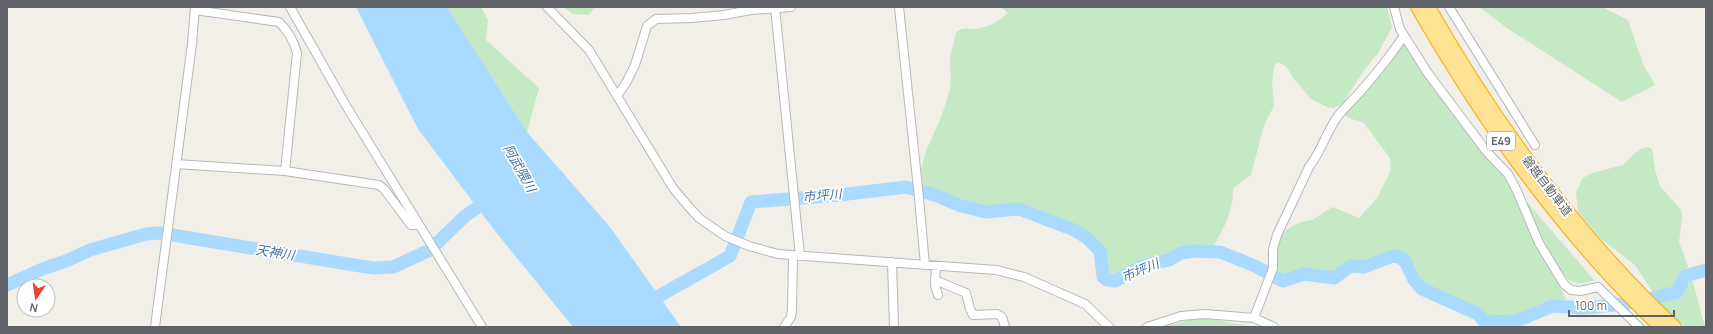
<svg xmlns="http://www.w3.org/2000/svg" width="1713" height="334" font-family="Manrope,'Noto Sans JP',sans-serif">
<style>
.green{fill:#c5e8c5}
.water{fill:#aadaff}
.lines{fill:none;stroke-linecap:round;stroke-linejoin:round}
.river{stroke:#aadaff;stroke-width:13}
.minor-casing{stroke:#b5b8bc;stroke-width:10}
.highway-casing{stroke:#f9ab00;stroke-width:14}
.minor{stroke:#fff;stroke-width:8}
.highway{stroke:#fde293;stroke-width:12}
.labels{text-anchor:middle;stroke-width:3.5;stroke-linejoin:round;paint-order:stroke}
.shield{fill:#fff;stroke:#8f9295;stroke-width:1}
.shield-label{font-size:11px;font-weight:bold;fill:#5f6368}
.street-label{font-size:12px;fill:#5f6368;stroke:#fff}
.water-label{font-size:13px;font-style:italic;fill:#4174aa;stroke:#fff}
</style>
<rect width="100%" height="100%" fill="#f1efe8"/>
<path class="green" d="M 447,7 L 481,7 L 488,20 L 486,40 L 539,88 L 527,132 Z
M 565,7 L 595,7 L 589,15 L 573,14 L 565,8 Z
M 1001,7 L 1387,7 L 1392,27 L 1378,53 L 1363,72 L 1343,103 L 1334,108 L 1329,108 L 1311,99 L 1294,79 L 1286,66 L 1278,62 L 1274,66 L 1272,82 L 1274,106 L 1264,125 L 1251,175 L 1233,188 C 1233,212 1225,226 1213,247 L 1209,250 L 1188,252 L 1157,264 L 1137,266 L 1113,275 L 1103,272 L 1096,249 L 1059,225 L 1024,215 L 983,217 L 961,212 L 925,198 L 921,170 L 926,151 L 942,115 L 950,89 L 951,79 L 950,58 L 956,32 C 967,26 967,30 977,29 C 988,27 1000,21 1008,13 Z
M 1479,7 L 1602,7 L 1628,20 L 1643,64 L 1655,85 L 1622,102 L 1507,28 Z
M 1400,31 L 1485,153 L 1594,280 C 1577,287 1568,283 1559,267 L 1551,268 L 1566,299 L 1508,320 L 1475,313 L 1462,304 L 1428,290 L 1422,282 L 1414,263 L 1391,250 L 1367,262 L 1347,266 L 1328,276 L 1304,273 L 1282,274 L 1273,268 L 1267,255 C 1273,239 1283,230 1299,223 C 1304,221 1310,221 1314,219 C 1321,215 1325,211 1333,207 L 1359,218 L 1377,198 L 1389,174 L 1391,169 L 1390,158 L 1364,123 L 1349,118 L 1342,113 L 1369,85 Z
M 1648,147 L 1652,149 L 1655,170 L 1660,186 L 1681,210 L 1682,216 L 1679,242 L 1688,266 L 1676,286 L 1654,294 L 1635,265 L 1600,238 L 1578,212 L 1576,192 L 1583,178 L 1592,173 L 1623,165 L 1634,154 L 1642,148 Z
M 1692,279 L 1705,327 L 1685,327 L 1656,300 L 1678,293 L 1686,281 Z
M 1201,317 L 1254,327 L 1164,327 Z"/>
<path class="water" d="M 356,7 L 447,7 L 527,132 L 610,227 L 681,327 L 573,327 L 495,231 L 418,129 Z"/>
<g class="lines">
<path class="river" d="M 7,285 L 45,268 L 66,261 L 90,250 L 146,234 L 160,233 L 354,265 L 374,268 L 393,267 L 430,250 L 465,216 L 491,198
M 643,305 L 730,256 L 751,202 L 839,195 L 906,187 L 935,195 L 961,206 L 986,212 L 1019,209 L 1074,230 L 1087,238 L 1100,251 L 1103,277 L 1107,280 L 1115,281 L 1142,266 L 1169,260 L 1181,253 L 1194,251 L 1220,252 L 1255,266 L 1283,281 L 1304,274 L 1334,278 L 1351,266 L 1364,267 L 1393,256 L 1399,257 L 1405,261 L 1414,280 L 1422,289 L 1478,314 L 1484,321 L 1514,322 L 1553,306 L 1584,308 L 1615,305 L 1646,300 L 1677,292 L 1685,276 L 1706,270"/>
<g class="minor-casing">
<path id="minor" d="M 290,7 L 345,104 L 482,327
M 547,7 L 589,50 L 673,188 L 688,206 L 699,218 L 725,236 L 749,246 L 778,254 L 996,270 L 1024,277 L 1085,304 L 1109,327
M 775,7 L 800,256
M 899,7 L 919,198 L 925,265
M 1394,7 L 1400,29 L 1427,72 L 1487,152 L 1508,174 L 1517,191 L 1539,243 L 1564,284 L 1571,290 L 1580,291 L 1598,287 L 1639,327
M 1449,7 L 1535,145
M 195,10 L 279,22 C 288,31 294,41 297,53 L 285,171
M 617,96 L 626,83 L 635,65 L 647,26 L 656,19 L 692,18 L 724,15 L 751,10 L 791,7
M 176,164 L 285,171 L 379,185 L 384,189 L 411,225 L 419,225
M 892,262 L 894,327
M 936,266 L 935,285 L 938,295
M 935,280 L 966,293 L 970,309 L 973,315 L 997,314 L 1002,317 L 1005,327
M 1254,318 L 1273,268 L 1273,249 L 1277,235 L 1309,167 C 1323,150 1327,127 1342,111 C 1364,89 1386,62 1404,36
M 155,327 L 192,44 L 195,7
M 784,327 L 791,317 L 792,310 L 793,256
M 1147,327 L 1181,316 L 1205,314 L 1254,318 L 1274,327"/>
</g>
<g class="highway-casing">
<path id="highway" d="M 1417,7 C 1484,124 1562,234 1660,327
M 1429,7 C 1496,125 1576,234 1675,327"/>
</g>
<use href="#minor" class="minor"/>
<use href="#highway" class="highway"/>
</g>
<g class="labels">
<rect class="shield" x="1487" y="132" width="28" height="18" rx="3"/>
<g class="shield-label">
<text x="1501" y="145">E49</text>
</g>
<g class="street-label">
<text transform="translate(1547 186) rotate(52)" y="4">磐越自動車道</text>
</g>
<g class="water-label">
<text transform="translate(520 168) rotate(61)" y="5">阿武隈川</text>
<text transform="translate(822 195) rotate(-5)" y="5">市坪川</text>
<text transform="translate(275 252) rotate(9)" y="5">天神川</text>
<text transform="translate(1140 270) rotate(-23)" y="5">市坪川</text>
</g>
</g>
<rect width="1713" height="334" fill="none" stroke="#5f6368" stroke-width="16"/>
<g transform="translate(36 298) rotate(193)"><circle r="19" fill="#ffffff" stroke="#bfc1c3"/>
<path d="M0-3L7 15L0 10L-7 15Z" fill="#ea4335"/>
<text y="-6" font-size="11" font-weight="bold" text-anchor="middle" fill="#5f6368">N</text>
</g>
<path d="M1569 310v6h105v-6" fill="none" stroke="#5f6368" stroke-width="2"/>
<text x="1575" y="310" font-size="12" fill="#5f6368" stroke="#ffffff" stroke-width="3" paint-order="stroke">100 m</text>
</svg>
